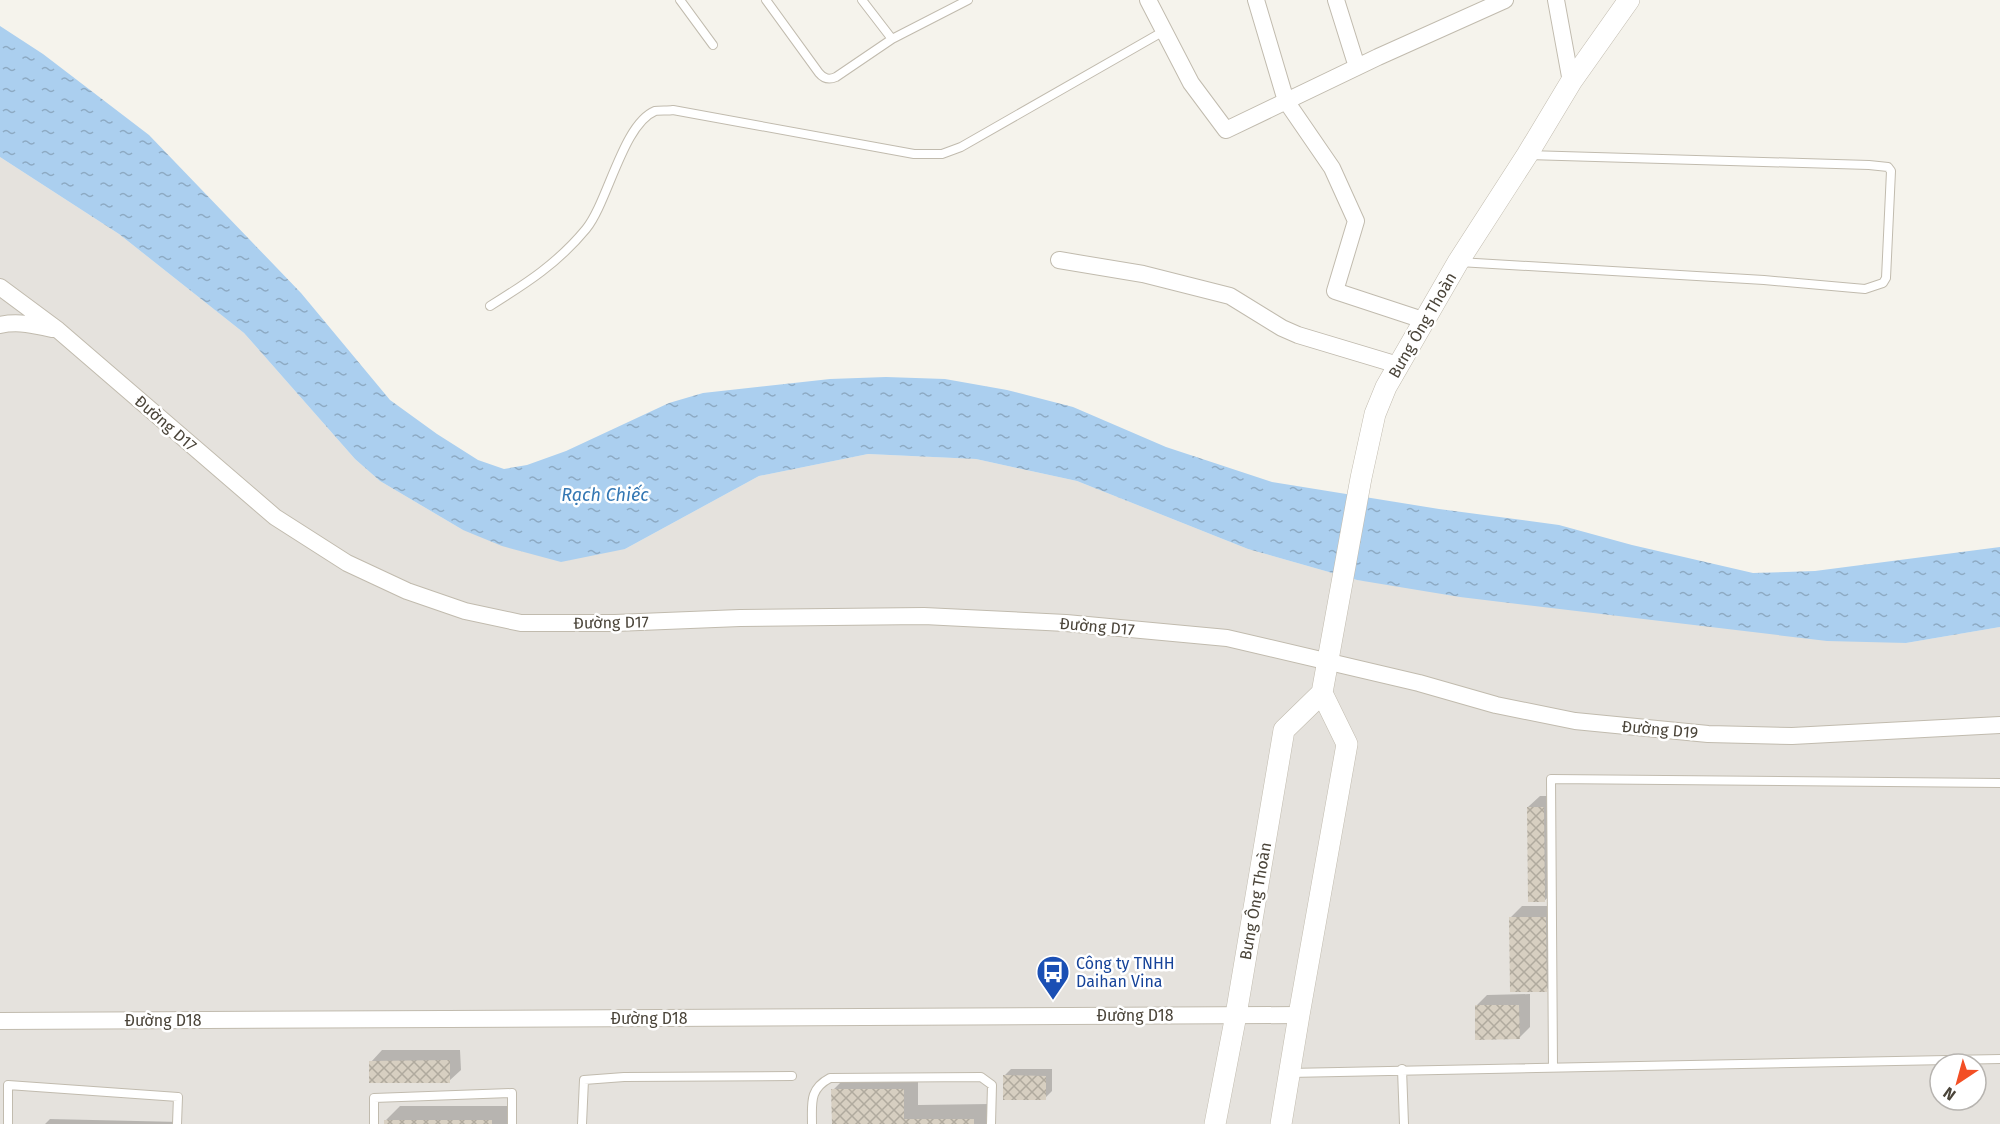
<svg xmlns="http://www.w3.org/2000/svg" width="2000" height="1124" font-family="'Fira Sans',sans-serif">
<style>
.industrial{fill:#e5e2dd;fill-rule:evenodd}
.water{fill:url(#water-ripples)}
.shadow{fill:#0003}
.building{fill:url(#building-cross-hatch)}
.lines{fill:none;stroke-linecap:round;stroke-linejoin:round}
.service-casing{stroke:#c1bbae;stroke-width:10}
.minor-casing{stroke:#c1bbae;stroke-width:18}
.tertiary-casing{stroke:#c1bbae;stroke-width:22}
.service{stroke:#fff;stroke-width:8}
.minor{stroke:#fff;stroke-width:16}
.tertiary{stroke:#fff;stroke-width:21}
.labels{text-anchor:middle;stroke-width:5;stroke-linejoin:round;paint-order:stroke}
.street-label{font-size:16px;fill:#4a4439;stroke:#fff}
.transit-label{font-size:16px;fill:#164399;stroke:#fff;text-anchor:start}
.water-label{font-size:18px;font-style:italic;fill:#3477b3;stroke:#fff}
</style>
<defs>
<pattern id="water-ripples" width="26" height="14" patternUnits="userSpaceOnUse" patternTransform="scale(1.5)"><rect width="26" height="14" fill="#abcfef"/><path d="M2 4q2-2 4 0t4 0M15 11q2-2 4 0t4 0" fill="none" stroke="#8daac3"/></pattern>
<pattern id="building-cross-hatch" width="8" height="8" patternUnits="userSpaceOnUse" patternTransform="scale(1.5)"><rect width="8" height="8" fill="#d7cfc1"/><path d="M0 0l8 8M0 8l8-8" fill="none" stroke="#b0aa9e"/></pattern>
</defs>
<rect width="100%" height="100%" fill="#f5f3ec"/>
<path class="industrial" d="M 0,157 L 119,234 L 244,333 L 355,459 L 380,481 L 463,530 L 625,549 L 759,476 L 868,454 L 976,459 L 1077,481 L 1248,549 L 1357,580 L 1906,643 L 2000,627 L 2000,1124 L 0,1124 ZM 1940,1064 L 1976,1064 L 1976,1100 L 1940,1100 Z"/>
<path class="water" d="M 0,26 L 43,54 L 149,135 L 301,293 L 390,400 L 437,434 L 478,460 L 504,469 L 527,465 L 566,451 L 669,403 L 703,393 L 830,379 L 886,377 L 945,379 L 1007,390 L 1073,407 L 1166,447 L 1272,482 L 1439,509 L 1559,525 L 1632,545 L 1753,573 L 1815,571 L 2000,547 L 2000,627 L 1906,643 L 1827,641 L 1460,597 L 1357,580 L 1248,549 L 1077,481 L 976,459 L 868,454 L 759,476 L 625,549 L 561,562 L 502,546 L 463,530 L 380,481 L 355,459 L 244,333 L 119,234 L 0,157 Z"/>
<path class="shadow" d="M 1540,796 L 1554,796 L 1556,890 L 1544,901 L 1528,807 Z
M 1522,906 L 1556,906 L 1557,979 L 1546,990 L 1511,917 Z
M 1530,994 L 1530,1027 L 1519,1038 L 1476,1006 L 1487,995 Z
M 382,1050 L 460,1050 L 461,1070 L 449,1081 L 371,1062 Z
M 1011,1069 L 1052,1069 L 1052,1091 L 1045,1098 L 1004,1076 Z
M 848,1075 L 918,1075 L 918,1105 L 989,1104 L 989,1124 L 833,1124 L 833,1090 Z
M 400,1106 L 507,1106 L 507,1124 L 385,1124 L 385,1121 Z
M 50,1119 L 180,1122 L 180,1124 L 45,1124 Z"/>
<path class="building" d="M 1527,807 L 1544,807 L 1545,902 L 1528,902 Z
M 1509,917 L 1546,917 L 1547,992 L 1510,992 Z
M 1475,1005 L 1519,1005 L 1520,1039 L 1475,1040 Z
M 450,1060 L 450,1083 L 369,1083 L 369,1061 Z
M 1003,1075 L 1046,1076 L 1046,1100 L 1003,1100 Z
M 831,1089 L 904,1089 L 904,1119 L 974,1119 L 974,1124 L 832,1124 Z
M 384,1120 L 492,1120 L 492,1124 L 384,1124 Z"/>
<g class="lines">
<g class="service-casing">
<path id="service" d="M 680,0 L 713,45
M 766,0 L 819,73 C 824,79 829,80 836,77 L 892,39
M 862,0 L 892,39 L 968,0
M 1459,262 L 1764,280 L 1865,289 L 1883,283 L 1886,278 L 1891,171 L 1888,167 L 1869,165 L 1528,155
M 490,306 C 527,283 558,263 586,229 C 608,202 623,124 655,111 C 660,110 668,111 673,110 L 914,154 L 942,154 L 961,147 L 1164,31
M 1553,1067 L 1551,779 L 2000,783
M 1402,1069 L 1404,1124
M 1289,1073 L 2000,1059
M 8,1124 L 8,1085 L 178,1097 L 177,1124
M 374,1124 L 374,1098 L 512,1093 L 512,1124
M 582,1124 L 584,1080 L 624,1077 L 792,1076
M 812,1124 C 812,1103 809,1089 830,1078 L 981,1077 L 992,1085 L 991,1124"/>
</g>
<g class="minor-casing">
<path id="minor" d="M 1148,0 L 1191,83 L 1226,130 L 1378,57 L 1505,0
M 1256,0 L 1286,101 L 1332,168 L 1356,221 L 1335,291 L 1423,320
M 1336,0 L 1357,67
M 1556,0 L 1571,82
M 1059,260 L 1143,274 L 1230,296 L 1282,328 L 1298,335 L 1398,365
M 0,287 L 58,330 L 275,517 L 347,563 L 407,591 L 465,611 L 521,623 L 615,623 L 740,618 L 924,616 L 1066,623 L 1227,638 L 1419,683 L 1496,705 L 1575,721 L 1708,734 L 1792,736 L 2000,725
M 0,325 C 18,321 35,325 52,329
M 0,1021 L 1299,1015"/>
</g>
<g class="tertiary-casing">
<path id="tertiary" d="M 1215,1124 L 1236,1015 L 1284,730 L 1322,693
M 1281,1124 L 1299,1015 L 1347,744 L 1322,693 L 1361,478 L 1375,414 L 1386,387 L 1458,262 L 1527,155 L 1571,82 L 1629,0"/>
</g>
<use href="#service" class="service"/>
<use href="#minor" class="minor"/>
<use href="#tertiary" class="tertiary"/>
</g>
<defs>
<g id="bus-pin" transform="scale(1.725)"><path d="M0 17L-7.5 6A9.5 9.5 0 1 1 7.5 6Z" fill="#1a4fb4" stroke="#fff"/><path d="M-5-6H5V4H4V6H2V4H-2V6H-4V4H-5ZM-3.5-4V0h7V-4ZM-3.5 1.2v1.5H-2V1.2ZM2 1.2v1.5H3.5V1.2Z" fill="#fff"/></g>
</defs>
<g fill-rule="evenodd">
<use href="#bus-pin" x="1053" y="972"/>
</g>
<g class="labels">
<g class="street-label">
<text transform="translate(1422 325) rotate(-60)" y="6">Bưng Ông Thoàn</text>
<text transform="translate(166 423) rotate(41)" y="6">Đường D17</text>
<text transform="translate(611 622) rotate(-1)" y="6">Đường D17</text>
<text transform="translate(1097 626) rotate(5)" y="6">Đường D17</text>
<text transform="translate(1660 729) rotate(5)" y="6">Đường D19</text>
<text transform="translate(1255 901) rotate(-80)" y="6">Bưng Ông Thoàn</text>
<text x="1135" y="1021">Đường D18</text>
<text x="649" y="1024">Đường D18</text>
<text x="163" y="1026">Đường D18</text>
</g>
<g class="transit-label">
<text x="1076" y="969">Công ty TNHH<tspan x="1076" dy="18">Daihan Vina</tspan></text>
</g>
<g class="water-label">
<text x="605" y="501">Rạch Chiếc</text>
</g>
</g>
<g transform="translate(1958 1082) rotate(216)"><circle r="28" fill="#ffffff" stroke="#b7b4b0" stroke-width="1.5"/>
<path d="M0-4.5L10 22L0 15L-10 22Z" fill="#f34f25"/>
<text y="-9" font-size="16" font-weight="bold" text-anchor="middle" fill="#4a4439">N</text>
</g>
</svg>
